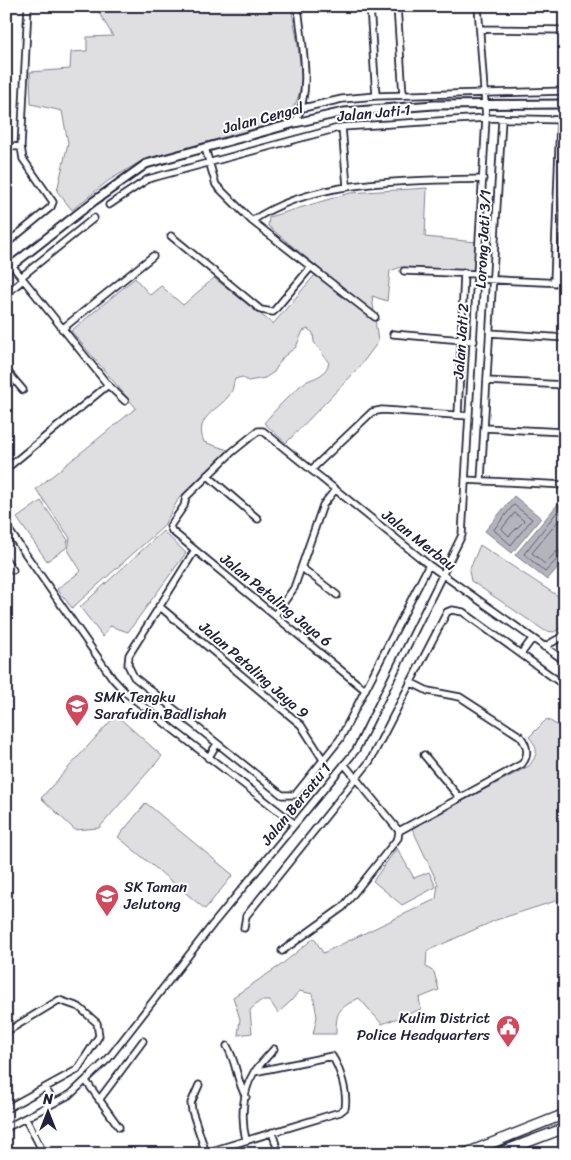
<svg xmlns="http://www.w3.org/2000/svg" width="571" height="1160" font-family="Sriracha,sans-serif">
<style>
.green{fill:#dfdfe2;stroke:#80808e}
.water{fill:#b4b4bc;stroke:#7a7a88}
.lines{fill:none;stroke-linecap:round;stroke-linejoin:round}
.shore{stroke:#5c5c6f;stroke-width:1}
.minor-casing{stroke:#22223b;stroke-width:9}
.tertiary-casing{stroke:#22223b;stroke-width:11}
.primary-casing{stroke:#22223b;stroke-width:12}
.minor{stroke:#fff;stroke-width:5.5}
.tertiary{stroke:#fff;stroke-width:7}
.primary{stroke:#fff;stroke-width:9}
.labels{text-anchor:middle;stroke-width:4;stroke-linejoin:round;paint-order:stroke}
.street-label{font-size:15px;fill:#22223b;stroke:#fff}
.poi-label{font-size:15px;fill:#22223b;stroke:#fff;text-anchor:start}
</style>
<rect width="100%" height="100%" fill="#fff"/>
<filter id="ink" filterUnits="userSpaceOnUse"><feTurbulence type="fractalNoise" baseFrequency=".02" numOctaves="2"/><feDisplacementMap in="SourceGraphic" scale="10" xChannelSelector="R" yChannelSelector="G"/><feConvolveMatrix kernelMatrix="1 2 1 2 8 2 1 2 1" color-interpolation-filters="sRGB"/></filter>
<g filter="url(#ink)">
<path class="green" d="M 95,6 L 290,6 C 295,21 302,68 301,84 C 300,97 293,109 286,120 L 143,160 L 108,181 L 72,210 L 57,191 L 68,143 L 62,111 L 31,104 L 30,72 L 70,69 L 71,52 L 87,51 L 87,37 L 113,36 Z
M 427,188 L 425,237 L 476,242 L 475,271 L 401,267 L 390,271 L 387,301 L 372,296 L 378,342 L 358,369 L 286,443 L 264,423 C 275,410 287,397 300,386 C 313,375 322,381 329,363 L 314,342 L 313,333 L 308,329 L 303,331 L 296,347 L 283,357 L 274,372 L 265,378 L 248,381 L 242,377 L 235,379 C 233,384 233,391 230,394 C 220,410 193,416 204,442 L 228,450 L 179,498 L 163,527 L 72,608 L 57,589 L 81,571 L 68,550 L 70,538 L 36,489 L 136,408 L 71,331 L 135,278 L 150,295 L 161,286 L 183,305 L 214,278 L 273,324 L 320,269 L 268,226 L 269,217 L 350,193 Z
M 41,501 L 68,540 L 66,548 L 47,561 L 17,518 Z
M 163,531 L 186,553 L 128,632 L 110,626 L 103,637 L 80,607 Z
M 480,545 L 564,600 L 557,612 L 565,617 L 565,625 L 554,632 L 545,631 L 471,581 L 469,571 Z
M 116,715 L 162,756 L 99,828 L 75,830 L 41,798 Z
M 547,719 L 565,730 L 565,898 L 496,920 L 427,951 L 426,967 L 434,972 L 439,990 L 419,998 L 421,1009 L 382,1024 L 359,998 C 338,1009 336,1011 336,1034 L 313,1034 L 317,1017 L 313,994 L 299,991 L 291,1001 L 278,1013 L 270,1001 L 260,1001 L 250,1010 L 252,1033 L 238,1035 L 240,1019 L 233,997 L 281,965 L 314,938 L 323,953 L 436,899 L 438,884 L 412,828 L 529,766 C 538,754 539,749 529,737 Z
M 146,803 L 233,875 L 205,909 L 118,837 Z
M 397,848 L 414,878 L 429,872 L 436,887 L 402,905 L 373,881 Z"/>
<path class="water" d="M 514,496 L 541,518 L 512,553 L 485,531 Z
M 558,504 L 565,509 L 565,559 L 547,580 L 515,555 Z"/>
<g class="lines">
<path class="shore" d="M 514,505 L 532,519 L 511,545 L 494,530 Z
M 515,513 L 524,521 L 509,536 L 502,529 Z
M 565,513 L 557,512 L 524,554 L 545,572 L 559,557 L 565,556
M 565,519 L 559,520 L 532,553 L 545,564 L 556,552 L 565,550"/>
<g class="minor-casing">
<path id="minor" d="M 295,6 L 299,15 C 303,52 312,89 295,123
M 370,6 L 376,96
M 397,6 L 403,95
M 481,29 L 565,30
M 303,108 L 342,99 L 376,96 L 565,91
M 342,127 L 347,186
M 6,146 L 21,147
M 205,148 L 216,185 L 252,221 L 375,317
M 109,205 L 148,179 L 342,127 L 486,118 L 565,120
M 252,221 C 313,178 411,181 483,179
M 171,236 L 261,310 L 273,312 L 311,267
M 6,244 L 51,207 L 53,202 L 23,159 L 21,147 L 28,6
M 6,258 L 108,385 L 125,401
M 404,271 L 478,274
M 21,277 L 94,218
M 477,279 L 565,283
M 554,283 L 560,120
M 6,294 L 23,280
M 62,329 L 153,256
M 490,333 L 565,338
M 393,334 L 474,341
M 6,370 L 23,390
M 487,381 L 565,385
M 458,415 L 464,273
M 484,428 L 565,432
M 6,469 L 108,385
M 311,470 L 372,412 L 382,410 L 469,416
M 207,475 L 258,519
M 465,480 L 565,485
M 481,480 L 502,119
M 6,526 L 113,679 L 126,693 L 295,824
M 195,550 L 129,655 L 128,665 L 134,677 L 282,795 L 295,795 L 340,739 L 429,565
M 6,560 L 13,570
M 302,568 L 337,595
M 159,606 L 301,725 L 324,761
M 275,615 L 294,588 L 323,505 L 335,490
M 544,647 L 565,635
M 521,654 L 532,639
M 365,690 L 172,531 L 170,526 L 184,506 L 186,497 L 232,452 L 258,431 L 263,431 L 429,565 L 565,661
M 424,755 L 460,798
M 208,758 L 217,744
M 399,831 L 522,764 C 530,754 527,745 520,736 L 460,697 L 428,691 L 410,682
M 244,928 L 246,916 L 370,761 L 447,612 L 452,610 L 463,612 L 565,686
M 282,951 L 343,907 L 398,838 L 399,831 L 344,764
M 6,1032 L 59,1000 L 79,1007 L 97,1023 L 99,1036 L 77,1070 L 6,1109
M 227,1046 C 237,1063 236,1080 246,1097
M 86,1081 L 119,1127
M 199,1085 L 191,1103 L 192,1111 L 206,1153
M 46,1089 L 54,1103
M 99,1100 L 143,1041
M 26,1119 L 44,1154
M 6,1128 L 71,1094 L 108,1059 L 213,924 L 356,750 L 462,535 L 486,118 L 478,6
M 272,1132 L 279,1154
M 246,1140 C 241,1120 242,1092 253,1074 C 259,1065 267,1057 274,1049
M 202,1154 L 340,1112 L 345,1108 C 348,1094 340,1068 332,1056 L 254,1072"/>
</g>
<g class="tertiary-casing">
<path id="tertiary" d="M 6,270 L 94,201 L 146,164 L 295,123 L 344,112 L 434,105 L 565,104"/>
</g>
<g class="primary-casing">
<path id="primary" d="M 464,1154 L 565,1114
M 496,1154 L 565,1128"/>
</g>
<use href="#minor" class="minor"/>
<use href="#tertiary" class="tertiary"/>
<use href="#primary" class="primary"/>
</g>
</g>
<defs>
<g id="school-pin" transform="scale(1.25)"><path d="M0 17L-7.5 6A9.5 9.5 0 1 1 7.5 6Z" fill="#d1495b" stroke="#fff"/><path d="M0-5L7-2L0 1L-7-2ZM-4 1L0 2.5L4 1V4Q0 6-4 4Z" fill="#fff"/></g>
<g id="civic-pin" transform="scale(1.25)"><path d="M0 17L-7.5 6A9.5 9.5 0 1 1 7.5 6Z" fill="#d1495b" stroke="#fff"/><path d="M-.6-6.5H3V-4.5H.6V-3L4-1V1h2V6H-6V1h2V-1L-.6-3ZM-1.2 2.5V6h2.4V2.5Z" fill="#fff"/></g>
</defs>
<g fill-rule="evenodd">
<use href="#school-pin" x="77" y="706"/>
<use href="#school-pin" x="107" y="896"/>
<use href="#civic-pin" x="508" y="1027"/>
</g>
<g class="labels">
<g class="street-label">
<text transform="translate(374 113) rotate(-5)" y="5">Jalan Jati 1</text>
<text transform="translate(263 118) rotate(-15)" y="5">Jalan Cengal</text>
<text transform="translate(483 239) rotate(-87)" y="5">Lorong Jati 3/1</text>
<text transform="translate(461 341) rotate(-86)" y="5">Jalan Jati 2</text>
<text transform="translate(419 540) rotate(38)" y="5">Jalan Merbau</text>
<text transform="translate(276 600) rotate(39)" y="5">Jalan Petaling Jaya 6</text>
<text transform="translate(254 670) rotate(41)" y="5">Jalan Petaling Jaya 9</text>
<text transform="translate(296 804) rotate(-51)" y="5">Jalan Bersatu 1</text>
</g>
<g class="poi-label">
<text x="94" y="702">SMK Tengku<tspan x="94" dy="17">Sarafudin Badlishah</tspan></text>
<text x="124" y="892">SK Taman<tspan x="124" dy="17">Jelutong</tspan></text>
<text x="490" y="1023" text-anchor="end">Kulim District<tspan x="490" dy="17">Police Headquarters</tspan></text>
</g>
</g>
<rect width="571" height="1160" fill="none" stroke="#fff" stroke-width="25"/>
<rect x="12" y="12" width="546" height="1135" fill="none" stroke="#22223b" stroke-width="2" filter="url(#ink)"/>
<g transform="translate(48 1112)" stroke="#ffffff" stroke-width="4" paint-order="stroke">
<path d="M0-4L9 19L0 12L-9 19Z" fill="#22223b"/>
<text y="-8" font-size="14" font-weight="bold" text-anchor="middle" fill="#22223b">N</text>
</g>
</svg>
